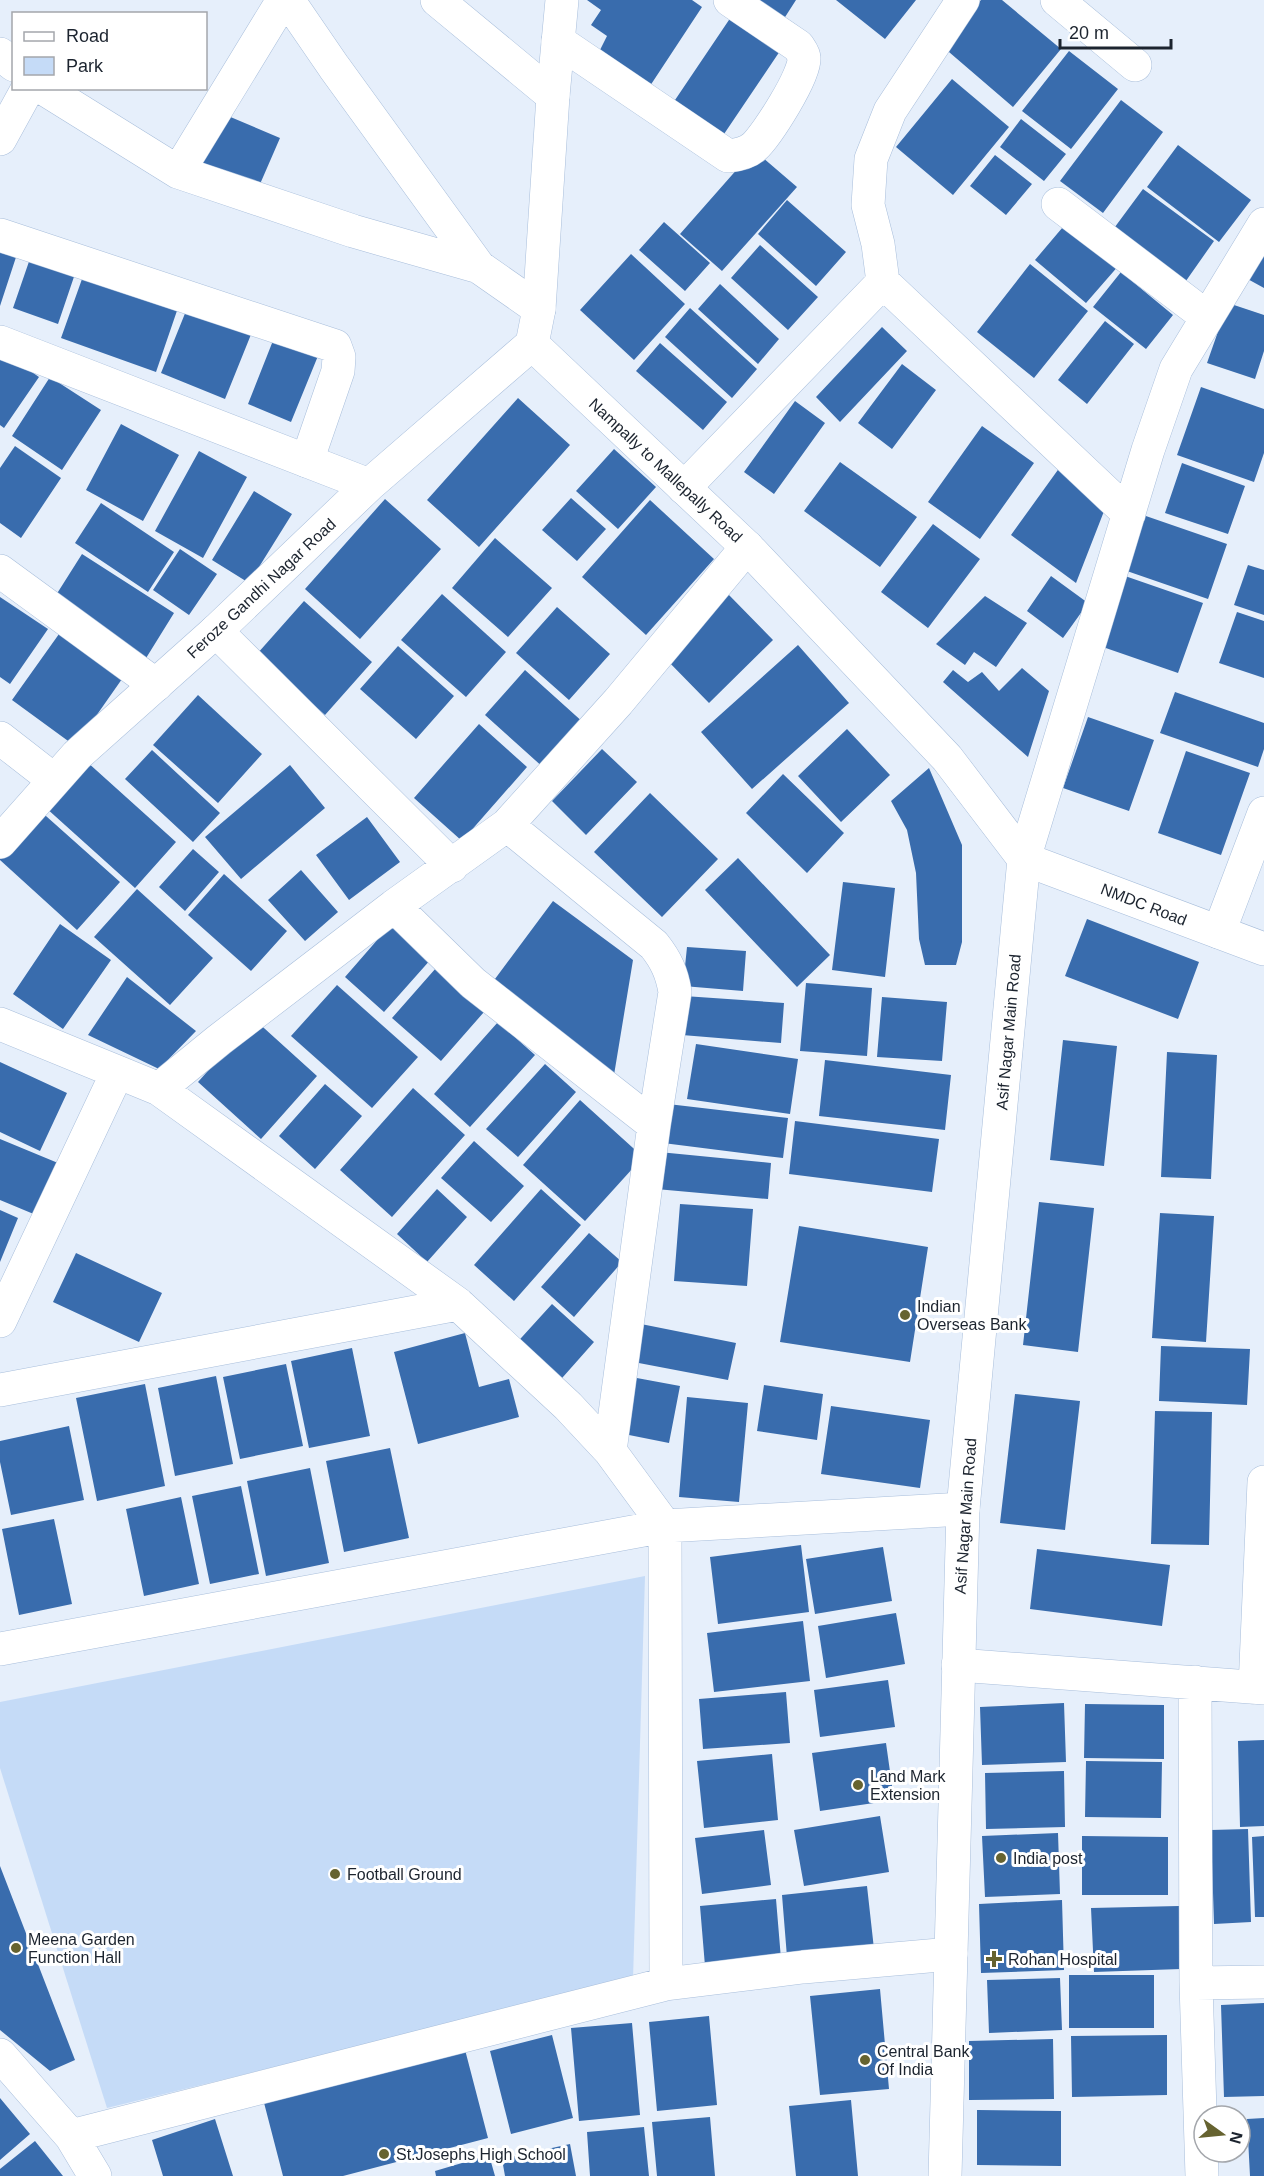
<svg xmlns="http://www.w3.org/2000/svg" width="1264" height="2176" font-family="Helvetica,sans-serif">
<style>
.green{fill:#c5dbf7}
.building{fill:#396cad}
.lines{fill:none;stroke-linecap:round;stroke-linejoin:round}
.street-casing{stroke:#a8bedb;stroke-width:34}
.secondary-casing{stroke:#a8bedb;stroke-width:34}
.street{stroke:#fff;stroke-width:33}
.secondary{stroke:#fff;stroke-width:33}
.poi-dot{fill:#666330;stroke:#fff;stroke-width:2}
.labels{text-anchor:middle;stroke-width:6;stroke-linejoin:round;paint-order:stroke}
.street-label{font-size:16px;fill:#1c242f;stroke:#fff}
.poi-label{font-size:16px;fill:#1c242f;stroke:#fff;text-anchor:start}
</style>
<rect width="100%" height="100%" fill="#e6effb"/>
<path class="green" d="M 645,1576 L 633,1979 L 107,2108 L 0,1768 L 0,1702 Z"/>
<path class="building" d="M 587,0 L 692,0 L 702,7 L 648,89 L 597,56 L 607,36 L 591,25 L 601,10 Z
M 734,0 L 796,0 L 778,28 Z
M 836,0 L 916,0 L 885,39 Z
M 981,0 L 1002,0 L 1061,49 L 1013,107 L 942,46 Z
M 733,14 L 782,48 L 722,137 L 673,103 Z
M 1069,51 L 1118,89 L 1071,149 L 1022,111 Z
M 952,79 L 1009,127 L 953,195 L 896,147 Z
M 1121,100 L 1163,132 L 1103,213 L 1060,181 Z
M 221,113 L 280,138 L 257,191 L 198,165 Z
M 1021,119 L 1066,154 L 1044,181 L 1000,147 Z
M 1178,145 L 1251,200 L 1219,242 L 1147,187 Z
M 754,150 L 797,187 L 722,271 L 680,234 Z
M 995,155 L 1032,184 L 1006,215 L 970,186 Z
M 1143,189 L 1214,241 L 1181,288 L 1109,235 Z
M 787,200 L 846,252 L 816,286 L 758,234 Z
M 1068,221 L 1120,264 L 1086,303 L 1035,260 Z
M 664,222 L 710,263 L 685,291 L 639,250 Z
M 1264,238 L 1264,288 L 1244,277 Z
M 0,242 L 19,248 L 0,306 Z
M 760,245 L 818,297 L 788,330 L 731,278 Z
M 34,247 L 79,262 L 58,324 L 13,308 Z
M 631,254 L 685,304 L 634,360 L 580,310 Z
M 1030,264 L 1088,311 L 1034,378 L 977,332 Z
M 87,265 L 181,299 L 156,372 L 61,338 Z
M 1121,272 L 1173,315 L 1146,349 L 1093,307 Z
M 720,284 L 779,339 L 758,364 L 698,309 Z
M 1228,303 L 1264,315 L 1264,351 L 1255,379 L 1207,363 Z
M 188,306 L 252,332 L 225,399 L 161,373 Z
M 690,308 L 757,369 L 732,398 L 665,337 Z
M 1105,321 L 1134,344 L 1087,404 L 1058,380 Z
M 882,327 L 907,351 L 840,422 L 816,397 Z
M 276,333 L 320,351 L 291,422 L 248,404 Z
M 660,343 L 727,402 L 703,430 L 636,371 Z
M 0,350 L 39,377 L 4,428 L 0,425 Z
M 902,364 L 936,390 L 892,449 L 858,423 Z
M 50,377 L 101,410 L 62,470 L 12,436 Z
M 1201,387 L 1264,409 L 1264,453 L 1254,482 L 1177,455 Z
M 518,398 L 570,445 L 479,547 L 427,500 Z
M 795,401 L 825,423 L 774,494 L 744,472 Z
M 121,424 L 179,455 L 143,521 L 86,490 Z
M 982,426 L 1034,463 L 980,539 L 928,502 Z
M 15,446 L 61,478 L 21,538 L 0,523 L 0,468 Z
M 614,449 L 656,487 L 618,529 L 576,491 Z
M 199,451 L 247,477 L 203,558 L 155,531 Z
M 840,462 L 917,517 L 880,567 L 804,511 Z
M 1182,463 L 1245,486 L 1228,534 L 1165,513 Z
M 1060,467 L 1108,501 L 1076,583 L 1011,535 Z
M 254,491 L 292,514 L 249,583 L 212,560 Z
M 571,498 L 606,529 L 577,561 L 542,530 Z
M 385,499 L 441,549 L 360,639 L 305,589 Z
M 650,500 L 714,559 L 646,635 L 582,577 Z
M 101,503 L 174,552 L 148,592 L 75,543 Z
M 1143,515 L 1227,544 L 1208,599 L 1124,570 Z
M 933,524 L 980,559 L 928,628 L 881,592 Z
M 495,538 L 552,588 L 508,637 L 452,588 Z
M 180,549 L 217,574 L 189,615 L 153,590 Z
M 82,554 L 174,613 L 143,663 L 51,603 Z
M 1248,565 L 1264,570 L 1264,615 L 1234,605 Z
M 1051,576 L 1088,603 L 1063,638 L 1027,611 Z
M 1125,576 L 1203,603 L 1178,673 L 1100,646 Z
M 442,594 L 506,652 L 466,697 L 401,640 Z
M 728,594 L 773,640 L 709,703 L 664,657 Z
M 985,596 L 1027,623 L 996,667 L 974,652 L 965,665 L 936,644 Z
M 0,597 L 48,629 L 10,684 L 0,677 Z
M 304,601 L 372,662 L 325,715 L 257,654 Z
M 557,607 L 610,654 L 569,700 L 516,653 Z
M 1237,612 L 1264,621 L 1264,678 L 1219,663 Z
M 59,634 L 122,679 L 75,746 L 12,700 Z
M 798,645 L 849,703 L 752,789 L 701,732 Z
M 398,646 L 454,696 L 416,739 L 360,689 Z
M 1022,668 L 1049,691 L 1028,757 L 943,682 L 953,670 L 968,682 L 982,672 L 999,691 Z
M 525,670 L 585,724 L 545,769 L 485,715 Z
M 1175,692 L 1264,723 L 1264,749 L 1258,767 L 1160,733 Z
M 198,695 L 262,754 L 218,803 L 153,745 Z
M 1088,717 L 1154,740 L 1129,811 L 1063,788 Z
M 479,724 L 527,767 L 462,841 L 414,798 Z
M 847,729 L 890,775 L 841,822 L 798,776 Z
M 602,749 L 637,782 L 586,835 L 552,801 Z
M 152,750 L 220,813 L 193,842 L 125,779 Z
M 1186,751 L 1250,773 L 1221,855 L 1158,833 Z
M 86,761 L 176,842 L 135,888 L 45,807 Z
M 290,765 L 325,808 L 241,879 L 205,837 Z
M 929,768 L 962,845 L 962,942 L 956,965 L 925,965 L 919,939 L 916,873 L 907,830 L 891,801 Z
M 783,774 L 844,833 L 807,873 L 746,813 Z
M 650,793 L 718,859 L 662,917 L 594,852 Z
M 37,808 L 120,882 L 77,930 L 0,860 L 0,849 Z
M 367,817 L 400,862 L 349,900 L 316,855 Z
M 193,849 L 219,872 L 185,911 L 159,887 Z
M 738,858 L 830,955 L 797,987 L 705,890 Z
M 301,870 L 338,912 L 305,941 L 268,900 Z
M 224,874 L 287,931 L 251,971 L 188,915 Z
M 843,882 L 895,888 L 885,977 L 832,970 Z
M 137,889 L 213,958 L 170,1005 L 94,937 Z
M 553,901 L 633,960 L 614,1075 L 492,983 Z
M 1087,919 L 1199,962 L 1178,1019 L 1065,976 Z
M 392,923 L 432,958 L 384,1012 L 345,977 Z
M 60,924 L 111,960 L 63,1029 L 13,994 Z
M 687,947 L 746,951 L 743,991 L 683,986 Z
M 436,968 L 484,1012 L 441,1061 L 392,1018 Z
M 127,977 L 196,1031 L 159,1069 L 88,1035 Z
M 806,983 L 872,988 L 867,1056 L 800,1051 Z
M 337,985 L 418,1057 L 372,1108 L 291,1036 Z
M 684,996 L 784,1003 L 781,1043 L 682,1035 Z
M 882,997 L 947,1002 L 942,1061 L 877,1057 Z
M 254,1019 L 317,1076 L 261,1139 L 198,1082 Z
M 498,1022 L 535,1055 L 470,1127 L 434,1094 Z
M 1063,1040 L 1117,1046 L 1104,1166 L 1050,1160 Z
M 696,1044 L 798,1059 L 790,1114 L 687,1099 Z
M 1167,1052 L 1217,1055 L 1211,1179 L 1161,1177 Z
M 825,1060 L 951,1075 L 945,1130 L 819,1116 Z
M 0,1062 L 67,1093 L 40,1151 L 0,1132 Z
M 545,1064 L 576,1092 L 518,1157 L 486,1129 Z
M 325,1084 L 362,1116 L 315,1169 L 279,1136 Z
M 413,1088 L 465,1135 L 392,1217 L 340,1170 Z
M 580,1100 L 643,1157 L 585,1221 L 523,1165 Z
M 668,1104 L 788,1118 L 783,1158 L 663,1143 Z
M 795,1121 L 939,1139 L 932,1192 L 789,1174 Z
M 0,1139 L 58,1163 L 36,1215 L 0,1200 Z
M 474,1141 L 524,1186 L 491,1222 L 441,1178 Z
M 659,1152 L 771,1163 L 768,1199 L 656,1189 Z
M 437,1189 L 467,1217 L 427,1262 L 397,1234 Z
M 541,1189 L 581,1225 L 514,1301 L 474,1265 Z
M 1039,1202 L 1094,1208 L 1078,1352 L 1023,1345 Z
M 680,1204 L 753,1209 L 747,1286 L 674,1281 Z
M 0,1210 L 18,1218 L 0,1262 Z
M 1160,1213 L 1214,1216 L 1206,1342 L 1152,1338 Z
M 799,1226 L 928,1247 L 910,1362 L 780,1342 Z
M 589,1233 L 622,1262 L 574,1317 L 541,1287 Z
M 76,1253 L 162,1293 L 139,1342 L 53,1302 Z
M 552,1304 L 594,1342 L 555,1386 L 512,1348 Z
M 631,1322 L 736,1343 L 728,1380 L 623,1360 Z
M 465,1333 L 479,1387 L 509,1379 L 519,1417 L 418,1444 L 394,1352 Z
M 1161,1346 L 1250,1349 L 1247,1405 L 1159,1401 Z
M 352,1348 L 370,1436 L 309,1448 L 291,1361 Z
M 286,1364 L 303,1446 L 240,1459 L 223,1377 Z
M 216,1376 L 233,1464 L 175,1476 L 158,1388 Z
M 626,1376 L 680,1386 L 669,1443 L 614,1432 Z
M 145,1384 L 165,1486 L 97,1501 L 76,1398 Z
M 764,1385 L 823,1394 L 817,1440 L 757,1431 Z
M 1015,1394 L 1080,1401 L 1065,1530 L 1000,1523 Z
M 687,1397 L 748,1403 L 739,1502 L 679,1497 Z
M 831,1406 L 930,1420 L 920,1488 L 821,1474 Z
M 1155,1411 L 1212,1412 L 1209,1545 L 1151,1544 Z
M 69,1426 L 84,1500 L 11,1515 L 0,1462 L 0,1441 Z
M 390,1448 L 409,1538 L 344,1552 L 326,1461 Z
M 310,1468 L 329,1563 L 266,1576 L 247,1481 Z
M 241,1486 L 259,1574 L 210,1584 L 192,1496 Z
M 181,1497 L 199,1584 L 144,1596 L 126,1509 Z
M 54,1519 L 72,1604 L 19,1615 L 2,1529 Z
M 801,1545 L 809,1612 L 718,1624 L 710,1557 Z
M 883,1547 L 892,1601 L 815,1614 L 806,1559 Z
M 1037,1549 L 1170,1565 L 1162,1626 L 1030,1609 Z
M 896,1613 L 905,1664 L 826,1678 L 818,1626 Z
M 803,1621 L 810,1681 L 714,1692 L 707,1633 Z
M 888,1680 L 895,1727 L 820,1737 L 814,1690 Z
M 786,1692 L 790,1743 L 703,1749 L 699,1699 Z
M 1064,1703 L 1066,1762 L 982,1765 L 980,1707 Z
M 1085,1704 L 1164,1705 L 1164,1759 L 1084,1758 Z
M 1264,1740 L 1264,1826 L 1240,1827 L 1238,1741 Z
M 886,1743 L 894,1800 L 820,1811 L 812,1753 Z
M 772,1754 L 778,1820 L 704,1828 L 697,1761 Z
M 1086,1761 L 1162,1762 L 1161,1818 L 1085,1817 Z
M 1064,1771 L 1065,1827 L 986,1829 L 985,1773 Z
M 880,1816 L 889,1872 L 804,1886 L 794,1830 Z
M 1248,1829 L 1251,1922 L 1214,1924 L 1211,1830 Z
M 764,1830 L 771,1885 L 702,1894 L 695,1838 Z
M 1058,1833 L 1060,1894 L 985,1897 L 982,1836 Z
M 1082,1836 L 1168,1837 L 1168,1895 L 1082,1895 Z
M 1264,1836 L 1264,1917 L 1255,1917 L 1252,1837 Z
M 0,1866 L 75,2060 L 50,2071 L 0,2030 Z
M 867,1886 L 874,1949 L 787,1957 L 782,1895 Z
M 776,1899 L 781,1959 L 705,1966 L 700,1906 Z
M 1062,1900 L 1064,1970 L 981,1973 L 979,1904 Z
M 1179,1906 L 1181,1969 L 1094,1972 L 1091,1908 Z
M 1069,1975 L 1154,1975 L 1154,2028 L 1069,2028 Z
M 1060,1978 L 1062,2030 L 989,2033 L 987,1980 Z
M 880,1989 L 889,2089 L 820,2095 L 810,1996 Z
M 1264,2003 L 1264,2096 L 1224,2097 L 1221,2005 Z
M 709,2016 L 717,2105 L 657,2111 L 649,2022 Z
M 632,2023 L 640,2115 L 579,2121 L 571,2028 Z
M 552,2035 L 573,2118 L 511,2134 L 490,2051 Z
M 1167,2035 L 1167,2095 L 1072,2097 L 1071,2036 Z
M 1053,2039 L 1054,2099 L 969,2100 L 969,2041 Z
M 463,2042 L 488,2138 L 343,2176 L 283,2176 L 262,2095 Z
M 0,2098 L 30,2134 L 0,2160 Z
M 851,2100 L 858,2176 L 796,2176 L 789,2106 Z
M 977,2110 L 1061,2111 L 1061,2166 L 977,2165 Z
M 710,2117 L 715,2176 L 657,2176 L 652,2122 Z
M 1264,2118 L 1264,2176 L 1250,2176 L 1247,2119 Z
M 215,2119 L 233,2176 L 163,2176 L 152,2140 Z
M 644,2127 L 649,2176 L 590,2176 L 587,2132 Z
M 35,2141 L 63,2176 L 0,2176 L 0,2169 Z
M 570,2144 L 576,2176 L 505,2176 L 502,2159 Z
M 489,2155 L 495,2176 L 436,2176 L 435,2171 Z"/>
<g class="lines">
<g class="street-casing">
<path id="street" d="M 288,0 L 334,67 L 479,267 L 539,309
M 437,0 L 553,96
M 1057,0 L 1135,65
M 558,41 L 728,156 C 738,155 747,153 754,147 C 767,135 806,74 804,58 C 804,54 800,49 798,46 L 730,0
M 0,54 L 14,65
M 43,88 L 178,172 L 353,231 L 479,267
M 0,139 L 28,88
M 178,172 L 283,0
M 1058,204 L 1207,317
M 0,235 L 335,346 L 339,357 L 338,371 L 307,461
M 883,282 L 1129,514
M 684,488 L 883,282 L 878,244 L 868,205 L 871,159 L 890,111 L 963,0
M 0,571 L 156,685
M 216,631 L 452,866
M 0,738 L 54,780
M 507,825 L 654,945 C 666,960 672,973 675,992 L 654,1125 L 610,1451
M 1024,859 L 1148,450 L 1176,369 L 1264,224
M 394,906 L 473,983 L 654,1125
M 1219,932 L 1264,813
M 0,1024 L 159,1089 L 458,1304 L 568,1406 L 610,1451 L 665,1526 L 666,1984
M 159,1089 L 219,1040 L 394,906 L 507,825 L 618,702 L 747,547
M 0,1321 L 117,1073
M 0,1390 L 458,1304
M 0,1649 L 665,1526 L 963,1509
M 958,1665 L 1264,1688
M 1195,1682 L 1196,1983 L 1202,2176
M 1255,1688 L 1264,1482
M 1196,1983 L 1264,1982
M 0,2055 L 71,2136 L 95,2176
M 71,2136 L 666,1984 L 803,1967 L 951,1954"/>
</g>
<g class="secondary-casing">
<path id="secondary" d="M 562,0 L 553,96 L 539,309 L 532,344 L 747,547 L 947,758 L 1024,859
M 0,342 L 369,485
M 0,842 L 77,755 L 216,631 L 369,485 L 532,344
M 1024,859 L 1264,949
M 945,2176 L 963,1509 L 1024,859"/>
</g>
<use href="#street" class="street"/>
<use href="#secondary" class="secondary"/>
</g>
<g class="poi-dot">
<circle cx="905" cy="1315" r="6"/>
<circle cx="858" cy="1785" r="6"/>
<circle cx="1001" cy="1858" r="6"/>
<circle cx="335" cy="1874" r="6"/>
<circle cx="16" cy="1948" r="6"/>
<path d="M991 1950h6v6h6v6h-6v6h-6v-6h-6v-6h6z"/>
<circle cx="865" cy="2060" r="6"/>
<circle cx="384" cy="2154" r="6"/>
</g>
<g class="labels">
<g class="street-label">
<text transform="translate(666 470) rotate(43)" y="6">Nampally to Mallepally Road</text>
<text transform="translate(261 588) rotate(-43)" y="6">Feroze Gandhi Nagar Road</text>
<text transform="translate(1144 904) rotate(21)" y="6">NMDC Road</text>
<text transform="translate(1008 1032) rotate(-85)" y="6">Asif Nagar Main Road</text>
<text transform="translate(965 1516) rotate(-86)" y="6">Asif Nagar Main Road</text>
</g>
<g class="poi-label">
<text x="917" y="1312">Indian<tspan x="917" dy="18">Overseas Bank</tspan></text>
<text x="870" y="1782">Land Mark<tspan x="870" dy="18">Extension</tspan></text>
<text x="1013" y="1864">India post</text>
<text x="347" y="1880">Football Ground</text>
<text x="28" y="1945">Meena Garden<tspan x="28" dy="18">Function Hall</tspan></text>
<text x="1008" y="1965">Rohan Hospital</text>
<text x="877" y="2057">Central Bank<tspan x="877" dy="18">Of India</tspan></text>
<text x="396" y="2160">St.Josephs High School</text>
</g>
</g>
<rect x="12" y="12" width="195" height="78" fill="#ffffff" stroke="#a4a7ac" stroke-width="1.5"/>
<rect x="24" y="32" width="30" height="9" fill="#ffffff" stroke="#a4a7ac" stroke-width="1.5"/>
<text x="66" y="42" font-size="18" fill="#1c242f">Road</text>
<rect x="24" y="57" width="30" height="18" fill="#c5dbf7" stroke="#a4a7ac" stroke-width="1.5"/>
<text x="66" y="72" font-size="18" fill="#1c242f">Park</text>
<g transform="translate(1222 2134) rotate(105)"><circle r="28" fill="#ffffff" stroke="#a4a7ac" stroke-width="1.5"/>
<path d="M0-4.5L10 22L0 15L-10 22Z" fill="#666330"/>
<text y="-9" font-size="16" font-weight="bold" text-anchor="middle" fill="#1c242f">N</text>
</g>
<path d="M1060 39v9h111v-9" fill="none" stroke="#1c242f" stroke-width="3"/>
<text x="1069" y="39" font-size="18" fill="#1c242f" stroke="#ffffff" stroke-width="4.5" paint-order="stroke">20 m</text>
</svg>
